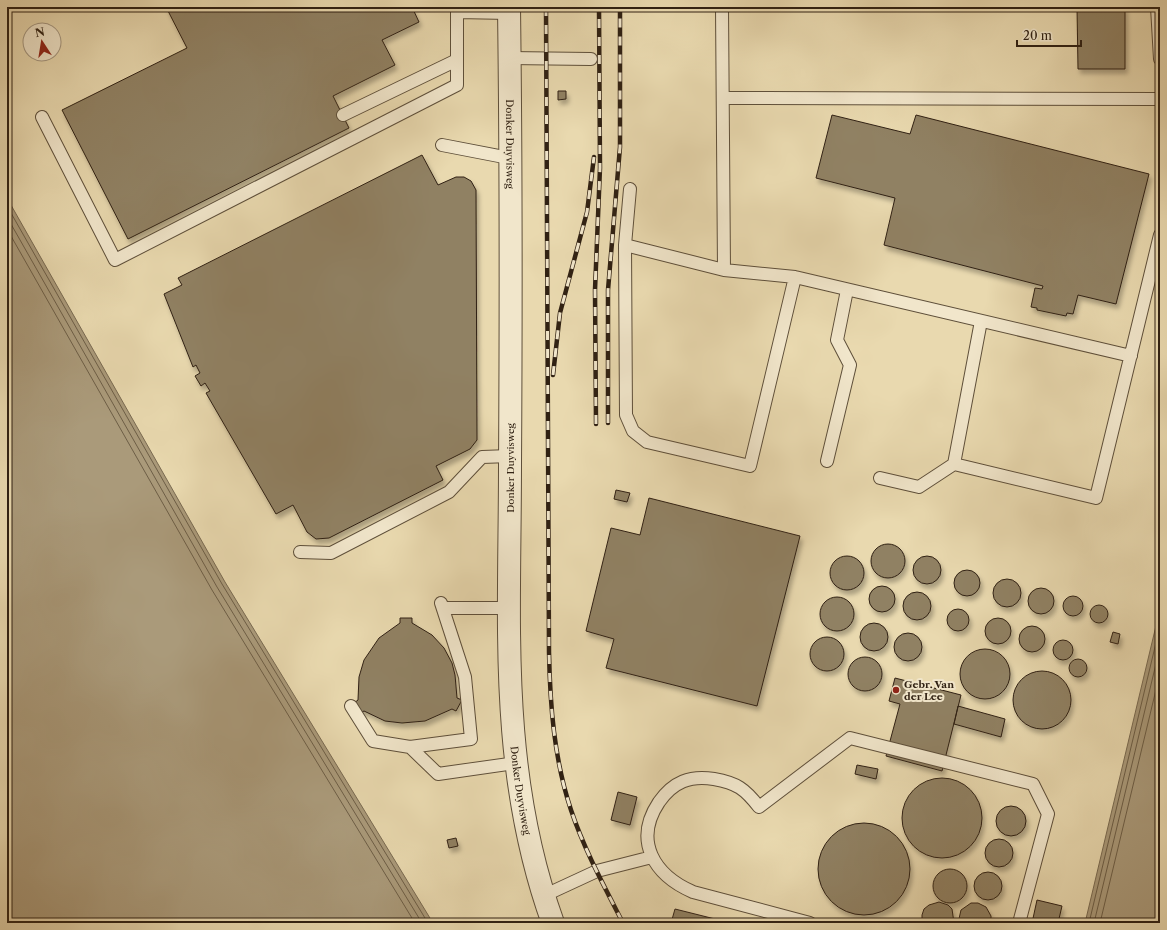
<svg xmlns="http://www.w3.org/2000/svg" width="1167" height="930" font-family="'Libre Caslon Text',serif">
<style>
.water{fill:#aa9a7a;stroke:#796a51}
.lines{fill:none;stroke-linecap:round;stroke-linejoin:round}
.shore{stroke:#6d5e46;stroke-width:1}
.building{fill:#908164;stroke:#302113;filter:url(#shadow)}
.service-casing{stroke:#5e4f3a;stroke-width:14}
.minor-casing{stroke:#5e4f3a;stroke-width:24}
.service{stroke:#f1e6cb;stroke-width:12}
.minor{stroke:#f1e6cb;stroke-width:22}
.rail-casing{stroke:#302113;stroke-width:4.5}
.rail{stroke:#f1e6cb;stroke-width:3;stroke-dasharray:9;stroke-linecap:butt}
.poi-dot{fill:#8f2418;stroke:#f1e6cb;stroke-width:1.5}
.labels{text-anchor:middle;stroke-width:4;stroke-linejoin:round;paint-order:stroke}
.street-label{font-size:10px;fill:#302113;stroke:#f1e6cb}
.poi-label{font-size:10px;font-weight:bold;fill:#302113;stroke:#f1e6cb;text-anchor:start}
</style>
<defs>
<filter id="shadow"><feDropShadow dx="2.5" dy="4.5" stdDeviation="2" flood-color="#0004"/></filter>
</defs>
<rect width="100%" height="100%" fill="#e9d9af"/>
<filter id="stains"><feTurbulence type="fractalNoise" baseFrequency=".005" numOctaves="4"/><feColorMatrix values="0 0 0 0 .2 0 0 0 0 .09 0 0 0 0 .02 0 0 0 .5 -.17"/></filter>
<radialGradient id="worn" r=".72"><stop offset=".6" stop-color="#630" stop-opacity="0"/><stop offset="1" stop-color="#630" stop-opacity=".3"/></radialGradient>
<path class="water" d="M 7,198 L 225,582 L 433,923 L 7,923 Z
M 1160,609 L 1160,923 L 1085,923 Z"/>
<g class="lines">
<path class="shore" d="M 7,206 L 222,584 L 428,923
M 7,217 L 217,587 L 422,923
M 7,229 L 212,590 L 415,923
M 1089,923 L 1160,626
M 1094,923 L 1160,647
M 1100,923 L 1160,673"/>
</g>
<path class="building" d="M 166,7 L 412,7 L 419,22 L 382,40 L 395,65 L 333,96 L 349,128 L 128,239 L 62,110 L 187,48 Z
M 1077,7 L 1125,7 L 1125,69 L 1078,69 Z
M 558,91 L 566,91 L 566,99 L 558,100 Z
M 832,115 L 910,134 L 916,115 L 1149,174 L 1116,304 L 1078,295 L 1073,314 L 1067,313 L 1066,316 L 1037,310 L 1037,308 L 1031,307 L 1035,288 L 1042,289 L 1043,286 L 884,245 L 895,198 L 816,178 Z
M 422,155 L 438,185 L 456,177 L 464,177 L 471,181 L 476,190 L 477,440 L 470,449 L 436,466 L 443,480 L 329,538 L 316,539 L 307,532 L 293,505 L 276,514 L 206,393 L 210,391 L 205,383 L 201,386 L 195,376 L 200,373 L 196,365 L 193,367 L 164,294 L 182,285 L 178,278 Z
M 616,490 L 630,493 L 627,502 L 614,499 Z
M 649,498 L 800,536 L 757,706 L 606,668 L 614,639 L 586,631 L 611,528 L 640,535 Z
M871 561a17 17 0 1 1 34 0a17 17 0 1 1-34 0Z
M913 570a14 14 0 1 1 28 0a14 14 0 1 1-28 0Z
M830 573a17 17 0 1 1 34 0a17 17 0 1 1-34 0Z
M954 583a13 13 0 1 1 26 0a13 13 0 1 1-26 0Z
M993 593a14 14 0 1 1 28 0a14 14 0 1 1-28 0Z
M869 599a13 13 0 1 1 26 0a13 13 0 1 1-26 0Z
M1028 601a13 13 0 1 1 26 0a13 13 0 1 1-26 0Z
M903 606a14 14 0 1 1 28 0a14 14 0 1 1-28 0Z
M1063 606a10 10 0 1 1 20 0a10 10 0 1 1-20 0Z
M820 614a17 17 0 1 1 34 0a17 17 0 1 1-34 0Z
M1090 614a9 9 0 1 1 18 0a9 9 0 1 1-18 0Z
M947 620a11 11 0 1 1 22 0a11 11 0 1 1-22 0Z
M 400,618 L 412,618 L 412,623 L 432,635 L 444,648 L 452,663 L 455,675 L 457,698 L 462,700 L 456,711 L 452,709 L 425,721 L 402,723 L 385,721 L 364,711 L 360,713 L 354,703 L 358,700 L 359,677 L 364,660 L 379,638 L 400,623 Z
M985 631a13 13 0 1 1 26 0a13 13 0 1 1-26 0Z
M860 637a14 14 0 1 1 28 0a14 14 0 1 1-28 0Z
M1019 639a13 13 0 1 1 26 0a13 13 0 1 1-26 0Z
M 1113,632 L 1120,634 L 1118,644 L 1110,642 Z
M894 647a14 14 0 1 1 28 0a14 14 0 1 1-28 0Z
M810 654a17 17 0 1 1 34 0a17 17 0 1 1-34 0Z
M1053 650a10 10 0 1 1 20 0a10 10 0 1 1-20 0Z
M960 674a25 25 0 1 1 50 0a25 25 0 1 1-50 0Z
M848 674a17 17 0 1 1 34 0a17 17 0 1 1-34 0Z
M1069 668a9 9 0 1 1 18 0a9 9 0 1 1-18 0Z
M1013 700a29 29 0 1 1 58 0a29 29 0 1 1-58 0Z
M 895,678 L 961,695 L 942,771 L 886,756 L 900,704 L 889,701 Z
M 958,706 L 1005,719 L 1001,737 L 954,724 Z
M 857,765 L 878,769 L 876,779 L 855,774 Z
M902 818a40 40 0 1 1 80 0a40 40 0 1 1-80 0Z
M 618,792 L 637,797 L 630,825 L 611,820 Z
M996 821a15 15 0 1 1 30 0a15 15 0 1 1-30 0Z
M818 869a46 46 0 1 1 92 0a46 46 0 1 1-92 0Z
M 456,838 L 458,846 L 449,848 L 447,840 Z
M985 853a14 14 0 1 1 28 0a14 14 0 1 1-28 0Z
M933 886a17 17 0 1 1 34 0a17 17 0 1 1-34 0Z
M974 886a14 14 0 1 1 28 0a14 14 0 1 1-28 0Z
M 1037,900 L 1062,906 L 1058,923 L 1032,923 Z
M 939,902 L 948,905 L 952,909 L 954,923 L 922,923 L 922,915 L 924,909 L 929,905 Z
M 971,903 L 978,903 L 986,907 L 991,916 L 991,923 L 958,923 L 961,910 Z
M 675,909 L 731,923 L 671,923 Z"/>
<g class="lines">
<g class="service-casing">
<path id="service" d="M 722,7 L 724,270
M 1157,7 L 1160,59
M 457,12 L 509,13
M 509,58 L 591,59
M 723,98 L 1160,99
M 343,115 L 457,60 L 457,7
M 42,117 L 115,260 L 457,85 L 457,60
M 442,145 L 509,158
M 630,189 L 625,245 L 626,415 L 633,431 L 647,442 L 750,466 L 795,277
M 625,245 L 724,270 L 795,277 L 1131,356
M 827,461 L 850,365 L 837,340 L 847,290
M 954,464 L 1096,498 L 1160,235
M 880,478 L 919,487 L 954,464 L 981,321
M 300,552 L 331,553 L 449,492 L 482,457 L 510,456
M 443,608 L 509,608
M 351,706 L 373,741 L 410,747 L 471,739 L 465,677 L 441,603
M 410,747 L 438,774 L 515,763
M 543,896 L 597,871 L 652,857
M 810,923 L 693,892 C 654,875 633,841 659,802 C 673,782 690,775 714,779 C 737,783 745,789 759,807 L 850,738 L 1033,784 L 1048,814 L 1019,923"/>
</g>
<g class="minor-casing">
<g id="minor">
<path id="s1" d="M 509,7 C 511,160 511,313 510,465 C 510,623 498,771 553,923"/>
</g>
</g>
<use href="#service" class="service"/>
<use href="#minor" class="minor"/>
<g class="rail-casing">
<path id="rail" d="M 546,7 L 549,652 C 550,705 554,759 571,810 C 584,849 604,886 623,923
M 553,375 L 560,313 L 587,212 L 594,157
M 608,423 L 608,290 L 620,147 L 620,7
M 596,424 L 595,290 L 600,168 L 599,7"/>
</g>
<use href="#rail" class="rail"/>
</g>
<circle class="poi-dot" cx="896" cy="690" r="4"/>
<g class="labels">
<g class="street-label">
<text dy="4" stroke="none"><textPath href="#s1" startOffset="137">Donker Duyvisweg</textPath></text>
<text transform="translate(510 468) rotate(-90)" y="4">Donker Duyvisweg</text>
<text dy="4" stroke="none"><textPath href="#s1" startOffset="784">Donker Duyvisweg</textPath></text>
</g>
<g class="poi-label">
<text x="904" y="688">Gebr. Van<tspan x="904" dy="12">der Lee</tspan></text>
</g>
</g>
<rect width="1167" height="930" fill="none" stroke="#e9d9af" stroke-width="24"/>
<rect x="8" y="8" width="1151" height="914" fill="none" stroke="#302113" stroke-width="2"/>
<rect x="12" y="12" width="1143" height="906" fill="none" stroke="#302113"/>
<g transform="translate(42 42) rotate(348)"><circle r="19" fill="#f1e6cb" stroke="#a49781"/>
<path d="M0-3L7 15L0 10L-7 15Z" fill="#8f2418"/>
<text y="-6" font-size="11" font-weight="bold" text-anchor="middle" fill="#302113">N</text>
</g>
<path d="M1017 40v6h64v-6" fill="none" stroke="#302113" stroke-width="2"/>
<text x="1023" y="40" font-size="12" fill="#302113" stroke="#f1e6cb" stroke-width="3" paint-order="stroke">20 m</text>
<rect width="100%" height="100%" filter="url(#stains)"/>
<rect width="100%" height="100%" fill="url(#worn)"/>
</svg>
